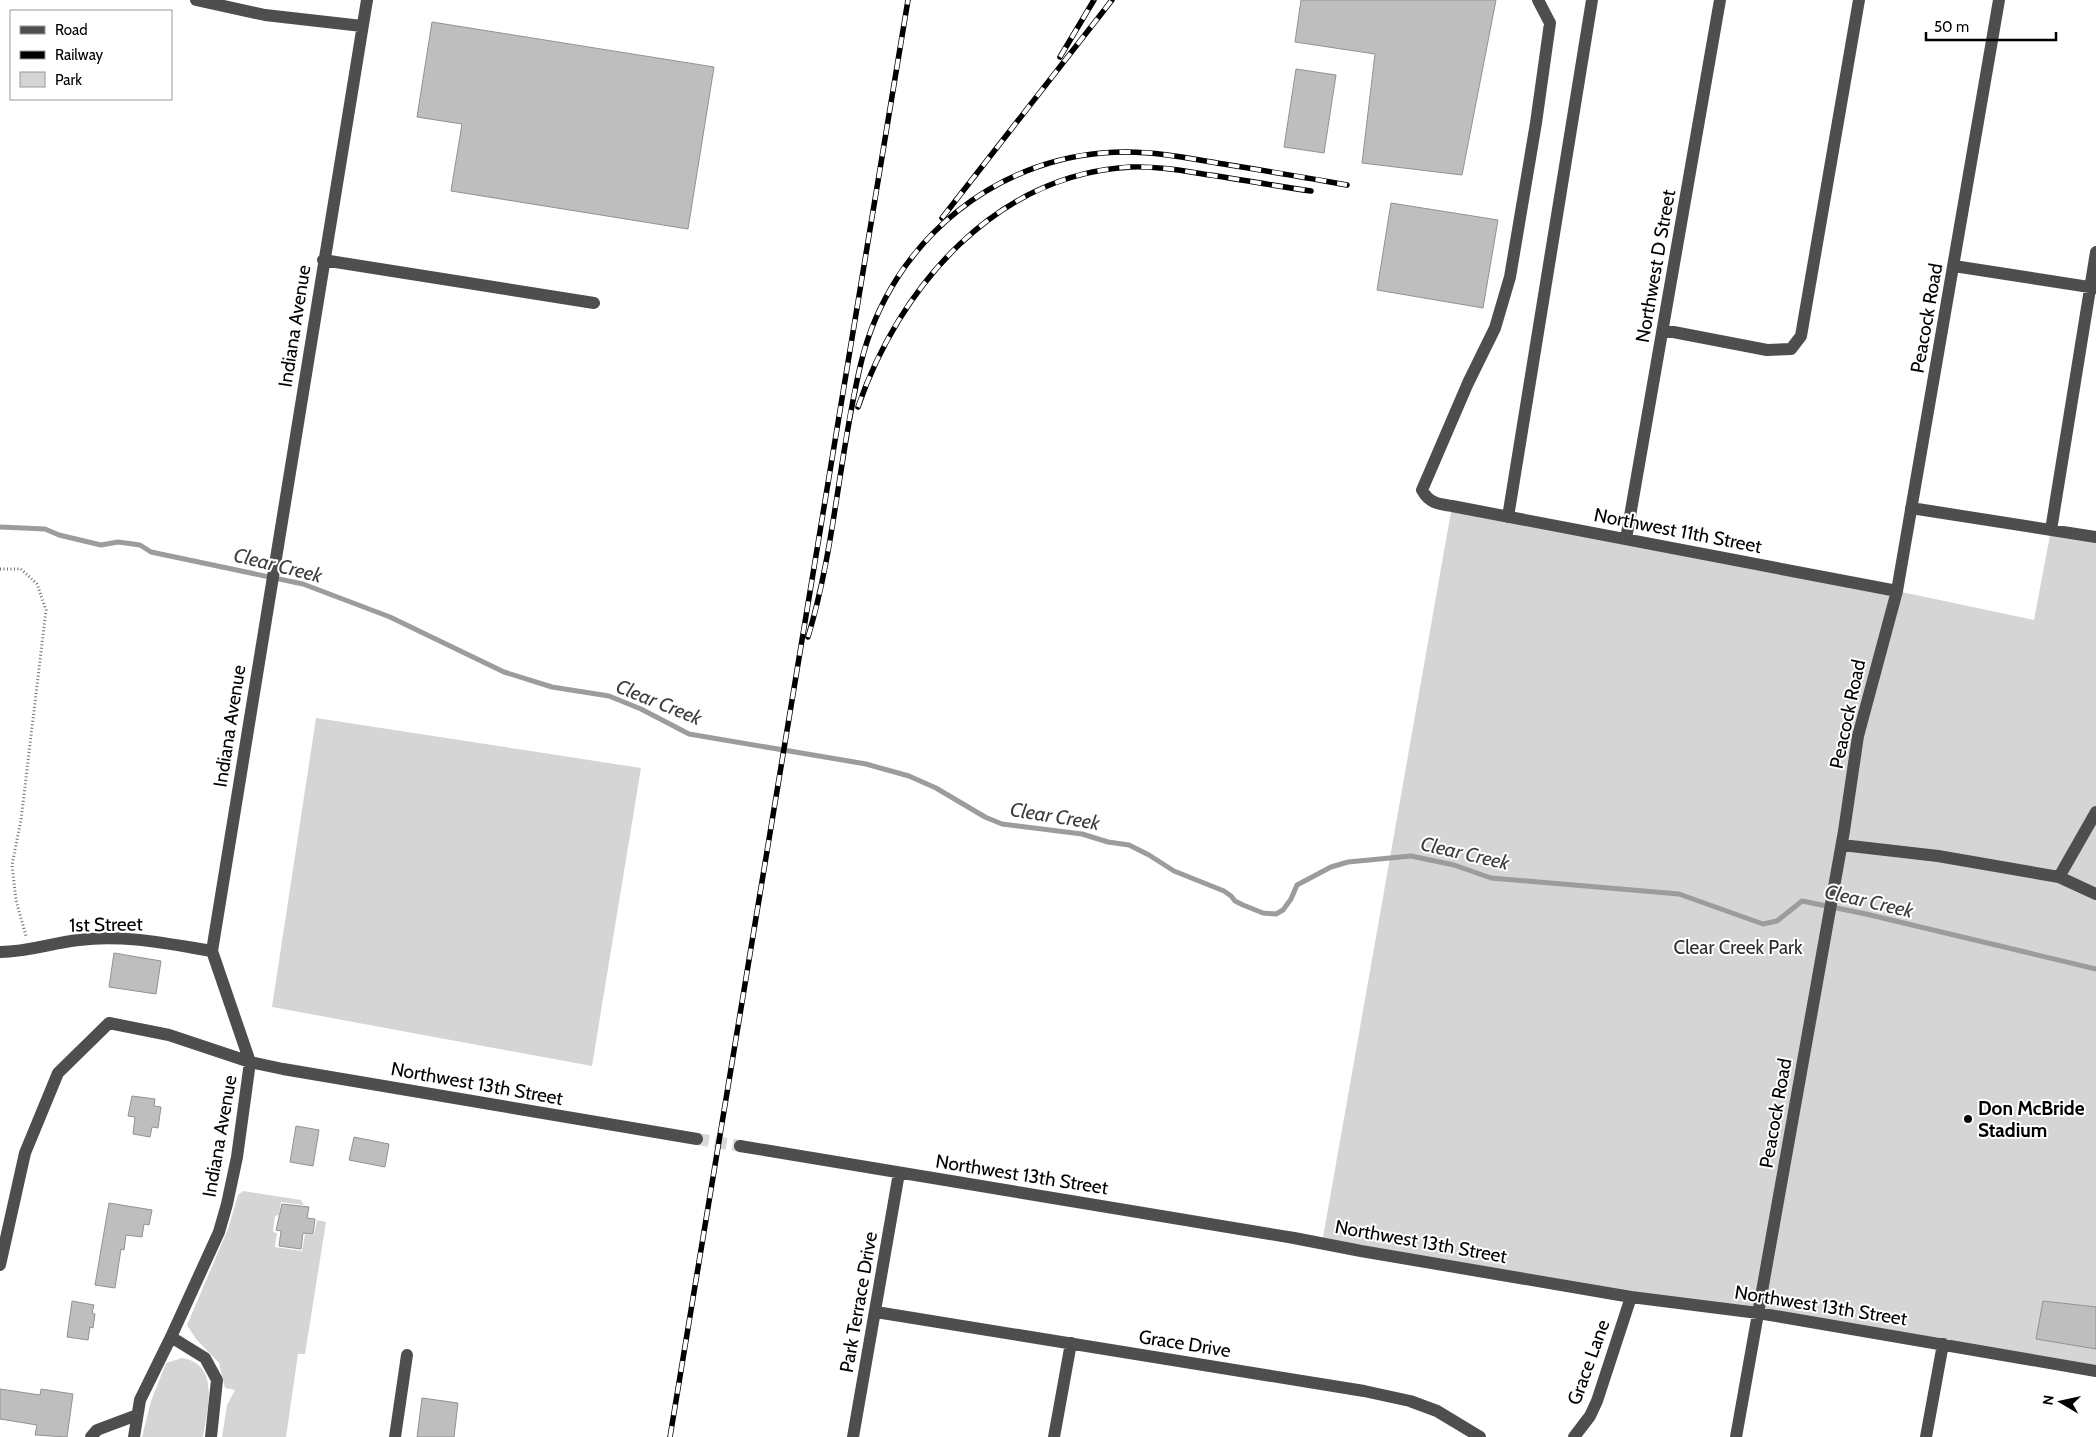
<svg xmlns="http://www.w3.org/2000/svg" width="2096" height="1437" font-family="Cabin,sans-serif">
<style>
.green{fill:#d5d5d5}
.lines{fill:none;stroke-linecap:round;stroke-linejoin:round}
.stream{stroke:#9c9c9c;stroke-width:5}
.building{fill:#bebebe;stroke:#929292}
.minor-tunnel{stroke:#d9d9d9;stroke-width:12;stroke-dasharray:12 6;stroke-linecap:butt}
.path{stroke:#707070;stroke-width:3;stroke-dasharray:1 2.5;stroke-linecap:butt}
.minor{stroke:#4e4e4e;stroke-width:12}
.rail-casing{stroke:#000;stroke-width:5.5}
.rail{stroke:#fff;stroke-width:4;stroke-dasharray:11;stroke-linecap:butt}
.poi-dot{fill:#000;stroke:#fff;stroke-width:2}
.labels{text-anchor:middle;stroke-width:4;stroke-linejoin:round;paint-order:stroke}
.street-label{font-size:19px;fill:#000;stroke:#fff}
.park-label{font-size:19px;fill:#2c2c2c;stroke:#fff}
.poi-label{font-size:19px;font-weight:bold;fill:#000;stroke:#fff;text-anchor:start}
.water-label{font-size:20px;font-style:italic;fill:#3d3d3d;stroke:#fff}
</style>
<rect width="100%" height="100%" fill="#fff"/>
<path class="green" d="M 1452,506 L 1897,591 L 2034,620 L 2051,530 L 2096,537 L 2096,1371 L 1322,1243 Z
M 316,718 L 641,768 L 592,1066 L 272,1007 Z
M 243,1191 L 301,1200 L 304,1205 L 281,1202 L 279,1215 L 275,1216 L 273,1232 L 277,1233 L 275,1247 L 302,1251 L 305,1234 L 314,1235 L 317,1220 L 326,1222 L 305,1354 L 298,1354 L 286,1437 L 222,1437 L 227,1405 L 235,1390 L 225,1388 L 219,1363 L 196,1339 L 187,1325 L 228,1229 L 238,1195 Z
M 182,1358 C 221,1364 207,1410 203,1437 L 142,1437 L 151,1401 L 166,1363 Z"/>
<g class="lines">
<path class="stream" d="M 0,527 L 45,529 L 59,535 L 101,545 L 118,542 L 140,545 L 151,552 L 303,584 L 390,617 L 504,672 L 552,687 L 609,696 L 641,709 L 689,734 L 866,764 L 909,776 L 936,788 L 985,817 L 1002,824 L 1082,834 L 1108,842 L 1129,845 L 1149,855 L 1174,871 L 1224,891 L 1231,896 L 1235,901 L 1243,905 L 1263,913 L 1276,914 L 1283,910 L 1291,899 L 1297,885 L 1331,867 L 1348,862 L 1411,856 L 1454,865 L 1491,878 L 1679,894 L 1763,924 L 1777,921 L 1802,901 L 1866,914 L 2096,969"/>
</g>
<path class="building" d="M 1301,0 L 1496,0 L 1462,175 L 1362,163 L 1375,54 L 1295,42 Z
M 432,22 L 714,67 L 688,229 L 451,191 L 462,124 L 417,117 Z
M 1296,69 L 1336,75 L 1324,153 L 1284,147 Z
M 1391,203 L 1498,220 L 1483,308 L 1377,290 Z
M 114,953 L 161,961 L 156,994 L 109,987 Z
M 132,1096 L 155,1099 L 154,1106 L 161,1107 L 158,1128 L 152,1127 L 150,1137 L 133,1134 L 135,1117 L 128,1116 Z
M 296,1126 L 319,1130 L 313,1166 L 290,1162 Z
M 354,1137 L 389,1144 L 385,1167 L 349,1160 Z
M 109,1203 L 152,1210 L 149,1225 L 144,1224 L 142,1237 L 126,1235 L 124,1250 L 121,1249 L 115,1288 L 95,1285 Z
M 282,1204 L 309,1207 L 307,1218 L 315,1219 L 313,1234 L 303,1233 L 301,1249 L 279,1246 L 281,1231 L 276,1230 Z
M 72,1301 L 94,1305 L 92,1313 L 95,1314 L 93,1328 L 90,1327 L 88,1340 L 67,1337 Z
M 2043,1301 L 2096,1307 L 2096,1349 L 2036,1339 Z
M 0,1389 L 40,1395 L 41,1389 L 73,1394 L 67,1437 L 35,1435 L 37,1425 L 0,1419 Z
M 422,1398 L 458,1403 L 454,1437 L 417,1437 Z"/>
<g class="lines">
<path class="minor-tunnel" d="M 697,1139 L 740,1146"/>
<path class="path" d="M 0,569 L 21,569 L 37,584 L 46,610 L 21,820 L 12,865 L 16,900 L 26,936"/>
<path class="minor" d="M 196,0 L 265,15 L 362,26
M 1538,0 L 1550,23 L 1536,123 L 1510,277 L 1495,328 L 1468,383 L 1422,490 C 1429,503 1438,504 1452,506 L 1897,591
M 323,260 L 594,303
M 1954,266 L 2096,288
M 1663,330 L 1767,350 L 1791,349 L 1801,336 L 1859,0
M 1911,508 L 2096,537
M 1508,517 L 1592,0
M 2051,530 L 2096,252
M 1626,539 L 1720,0
M 1842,845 L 1938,856 L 2059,877 L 2096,812
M 2059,877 L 2096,894
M 0,952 C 29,952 51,943 79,940 C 123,934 169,944 212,951
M 740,1146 L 1294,1238 L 1361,1251 L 1631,1297 L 1758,1313 L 2096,1371
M 0,1265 L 25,1153 L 58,1073 L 109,1023 L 169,1035 L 250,1062 L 283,1069 L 697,1139
M 876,1312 L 1364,1391 L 1410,1401 L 1437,1411 L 1480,1437
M 171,1337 L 205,1358 L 217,1380 L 211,1437
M 91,1437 L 97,1430 L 137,1415
M 134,1437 L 140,1400 L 171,1337 L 219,1232 L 227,1204 L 237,1157 L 250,1062 L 212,951 L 367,0
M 395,1437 L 407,1355
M 853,1437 L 899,1173
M 1054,1437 L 1071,1343
M 1574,1437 L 1590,1416 L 1597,1401 L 1631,1297
M 1736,1437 L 1844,831 L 1858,736 L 1897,591 L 1999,0
M 1926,1437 L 1943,1344"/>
<g class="rail-casing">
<path id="rail" d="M 1060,57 L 1094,0
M 942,218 L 1112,0
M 858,407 C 899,287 996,174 1131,167 C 1157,166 1184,171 1210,175 C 1243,180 1277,186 1311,191
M 808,637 C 835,548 839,454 861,363 C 890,241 1000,151 1127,152 C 1157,152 1187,158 1217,163 C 1260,170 1304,177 1347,185
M 670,1437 L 908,0"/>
</g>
<use href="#rail" class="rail"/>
</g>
<circle class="poi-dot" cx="1968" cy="1119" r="5"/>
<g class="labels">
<g class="street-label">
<text transform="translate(1655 266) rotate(-80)" y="7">Northwest D Street</text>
<text transform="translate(1926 318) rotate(-80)" y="7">Peacock Road</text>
<text transform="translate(294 326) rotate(-81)" y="7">Indiana Avenue</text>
<text transform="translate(1678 530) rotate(11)" y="7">Northwest 11th Street</text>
<text transform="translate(1847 714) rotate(-78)" y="7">Peacock Road</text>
<text transform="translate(229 726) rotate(-81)" y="7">Indiana Avenue</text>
<text transform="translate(106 924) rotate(-1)" y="7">1st Street</text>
<text transform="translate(477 1083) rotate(10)" y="7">Northwest 13th Street</text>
<text transform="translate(1775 1113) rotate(-80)" y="7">Peacock Road</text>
<text transform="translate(219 1136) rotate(-80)" y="7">Indiana Avenue</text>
<text transform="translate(1022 1174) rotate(9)" y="7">Northwest 13th Street</text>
<text transform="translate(1421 1241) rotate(10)" y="7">Northwest 13th Street</text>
<text transform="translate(858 1302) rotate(-80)" y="7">Park Terrace Drive</text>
<text transform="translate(1821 1305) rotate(9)" y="7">Northwest 13th Street</text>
<text transform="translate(1185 1343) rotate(9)" y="7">Grace Drive</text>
<text transform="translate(1588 1362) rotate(-70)" y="7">Grace Lane</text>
</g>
<g class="park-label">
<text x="1738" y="954">Clear Creek Park</text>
</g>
<g class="poi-label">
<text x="1978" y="1115">Don McBride<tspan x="1978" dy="22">Stadium</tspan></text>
</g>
<g class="water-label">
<text transform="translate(278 565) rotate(14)" y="7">Clear Creek</text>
<text transform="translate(659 702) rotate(22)" y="7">Clear Creek</text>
<text transform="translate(1055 816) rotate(9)" y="7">Clear Creek</text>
<text transform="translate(1465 853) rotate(13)" y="7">Clear Creek</text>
<text transform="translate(1869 901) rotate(13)" y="7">Clear Creek</text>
</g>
</g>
<rect x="10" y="10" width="162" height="90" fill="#ffffff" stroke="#999999"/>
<rect x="20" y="26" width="25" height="8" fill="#4e4e4e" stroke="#999999"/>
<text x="55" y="35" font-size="15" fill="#000000">Road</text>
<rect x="20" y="51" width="25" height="8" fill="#000000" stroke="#999999"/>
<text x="55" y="60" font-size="15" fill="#000000">Railway</text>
<rect x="20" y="72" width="25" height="15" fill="#d5d5d5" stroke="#999999"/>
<text x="55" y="85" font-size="15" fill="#000000">Park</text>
<g transform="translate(2061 1402) rotate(279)" stroke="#ffffff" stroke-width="4" paint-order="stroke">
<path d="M0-4L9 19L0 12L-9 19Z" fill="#000000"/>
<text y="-8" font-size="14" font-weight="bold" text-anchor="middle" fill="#000000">N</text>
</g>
<path d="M1926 32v8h130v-8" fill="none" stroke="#000000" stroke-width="2.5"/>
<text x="1934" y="32" font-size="15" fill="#000000" stroke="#ffffff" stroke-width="4" paint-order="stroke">50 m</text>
</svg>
